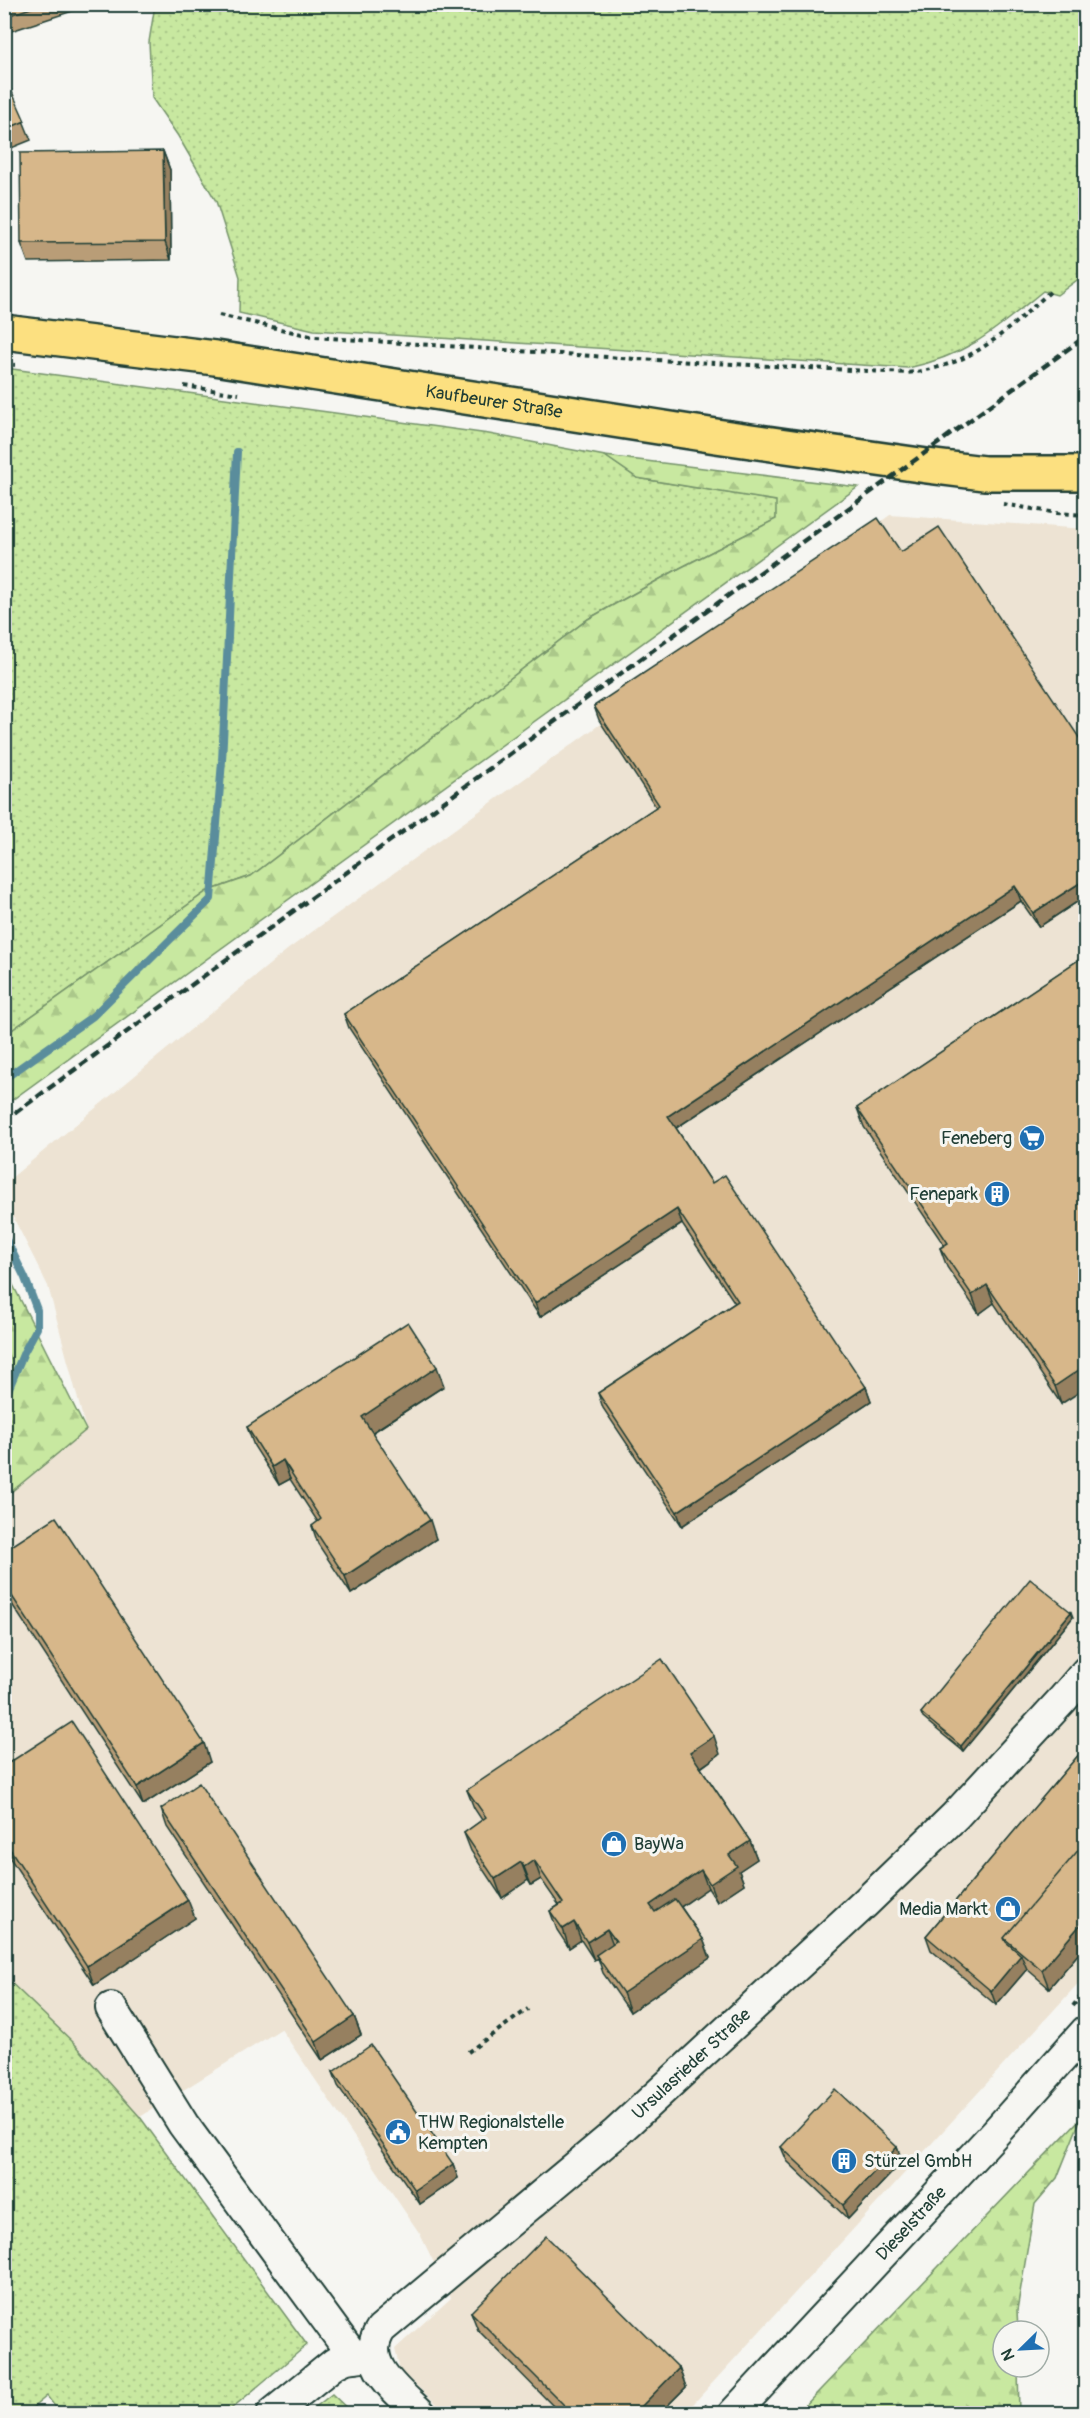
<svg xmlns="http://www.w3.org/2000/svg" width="1090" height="2418" font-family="Pangolin,sans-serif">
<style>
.built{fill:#ede3d3}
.grass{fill:url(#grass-dots);stroke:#74926a;stroke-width:1.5}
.forest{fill:url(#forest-firs);stroke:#74926a;stroke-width:1.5}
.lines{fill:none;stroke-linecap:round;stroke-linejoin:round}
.stream{stroke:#5a8d9c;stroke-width:8}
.minor-casing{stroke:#1f3d34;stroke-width:34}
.major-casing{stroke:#1f3d34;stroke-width:38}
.path{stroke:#1f3d34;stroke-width:4;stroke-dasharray:4.5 4.5;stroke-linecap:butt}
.minor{stroke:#f6f6f2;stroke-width:30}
.major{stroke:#fce080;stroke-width:33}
.rail{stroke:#1f3d34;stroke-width:4.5;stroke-dasharray:9 4.5;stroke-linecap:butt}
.wall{fill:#b99d77;stroke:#1f3d34;stroke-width:1.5}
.shaded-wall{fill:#968061;stroke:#1f3d34;stroke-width:1.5}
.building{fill:#d7b78a;stroke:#1f3d34;stroke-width:1.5}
.labels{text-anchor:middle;stroke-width:6;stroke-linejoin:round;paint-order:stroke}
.street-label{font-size:18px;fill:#1f3d34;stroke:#f6f6f2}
.poi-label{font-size:18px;fill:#1f3d34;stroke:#f6f6f2;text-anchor:end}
</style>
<defs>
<pattern id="grass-dots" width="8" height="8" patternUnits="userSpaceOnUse" patternTransform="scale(1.5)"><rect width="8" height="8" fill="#c8e8a0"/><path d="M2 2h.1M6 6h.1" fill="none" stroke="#abc88a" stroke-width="1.8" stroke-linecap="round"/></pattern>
<pattern id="forest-firs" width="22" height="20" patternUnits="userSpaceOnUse" patternTransform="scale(1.5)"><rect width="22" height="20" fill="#c8e8a0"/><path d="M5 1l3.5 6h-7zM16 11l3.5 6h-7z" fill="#abc88a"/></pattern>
</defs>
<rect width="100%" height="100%" fill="#f6f6f2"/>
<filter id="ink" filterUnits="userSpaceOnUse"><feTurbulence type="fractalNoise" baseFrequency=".0167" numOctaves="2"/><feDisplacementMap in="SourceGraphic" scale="12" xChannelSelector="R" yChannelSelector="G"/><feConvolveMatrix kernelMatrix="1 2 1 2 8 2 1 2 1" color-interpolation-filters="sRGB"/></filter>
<g filter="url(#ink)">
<path class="built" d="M 890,515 L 1085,529 L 1085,1976 L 685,2413 L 447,2413 L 400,2371 L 395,2349 L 451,2298 L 420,2234 L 281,2029 L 140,2117 L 74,2043 L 5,1977 L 5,1497 L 86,1430 L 48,1286 L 5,1201 L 5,1183 L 287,950 Z"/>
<path class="grass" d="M 155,5 L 1085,5 L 1085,274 L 1057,295 L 1043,291 C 996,329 969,355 908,368 L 314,330 L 239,313 L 240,277 L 216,201 L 178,136 L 152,98 L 149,42 Z
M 5,368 L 489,434 L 605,456 L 637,478 L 777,501 L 776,519 L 680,568 L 588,619 L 251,876 L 206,892 L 5,1035 Z
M 5,1977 L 74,2043 L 140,2117 L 307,2345 L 226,2413 L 60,2413 L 47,2396 L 26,2413 L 5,2413 Z
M 332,2394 L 352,2413 L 308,2413 Z"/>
<path class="forest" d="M 605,456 L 858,487 L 5,1105 L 5,1035 L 206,892 L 251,876 L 588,619 L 680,568 L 776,519 L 776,501 L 637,478 Z
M 5,1269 L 86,1430 L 5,1497 L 4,1497 Z
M 1081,2118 L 1057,2178 L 1035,2204 L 1017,2310 L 1018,2331 L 1003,2331 L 1003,2367 L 1018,2367 L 1019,2413 L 798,2413 Z"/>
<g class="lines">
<path class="stream" d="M 4,1079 L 93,1016 L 211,899 L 222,761 L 237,452
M 4,1235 L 25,1278 L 37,1310 L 37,1328 L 24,1352 L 4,1400"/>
<g class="minor-casing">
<g id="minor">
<path d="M 111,2008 L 183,2124 L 354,2357"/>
<path d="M 272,2414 L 335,2363 L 346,2358 L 370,2355"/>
<path id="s1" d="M 421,2414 C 398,2391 358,2363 381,2329 L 616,2133 L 864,1904 L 955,1816 L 1063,1699 L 1086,1672"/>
<path id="s2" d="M 733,2414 L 996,2132 L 1086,2031"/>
</g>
</g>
<g class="major-casing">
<g id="major">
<path id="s3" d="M 4,332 L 215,358 L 716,436 L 927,466 L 984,473 L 1086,473"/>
</g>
</g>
<path class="path" d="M 219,315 L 315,337 L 636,359 L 907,373 C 974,366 1003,333 1050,292
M 4,364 L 15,365
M 184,386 L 239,394
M 1003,504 L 1057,513 L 1086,515
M 1078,1646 L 1086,1638
M 1073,2006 L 1086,1990
M 468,2052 L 528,2009
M 239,2414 L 246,2408
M 699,2414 L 707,2405"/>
<use href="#minor" class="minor"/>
<use href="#major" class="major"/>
<path class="rail" d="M 4,1121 L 1086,336"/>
</g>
<path class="wall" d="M 4,4 L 91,4 L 91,5 L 8,32 L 4,23 Z
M 4,74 L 31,140 L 4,151 Z
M 163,151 L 170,170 L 171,260 L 28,262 L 21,243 Z
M 901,552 L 1086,748 L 1086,896 L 1039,927 L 1021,901 L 676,1128 L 712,1183 L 866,1387 L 871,1401 L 682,1526 L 603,1408 L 598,1393 L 735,1303 L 682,1224 L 540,1317 L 349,1028 L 344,1014 L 656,807 L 599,720 L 594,706 Z
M 1086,955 L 1061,1404 L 994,1303 L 979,1314 L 947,1267 L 940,1248 L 944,1245 L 864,1127 L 857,1108 Z
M 444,1386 L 372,1433 L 436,1539 L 351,1594 L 318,1544 L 312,1526 L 318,1522 L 290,1479 L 279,1485 L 254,1446 L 247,1427 Z
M 4,1551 L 210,1762 L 143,1805 L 4,1592 Z
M 1073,1617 L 963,1751 L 923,1718 L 921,1713 Z
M 1086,1746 L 1086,1945 L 1049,1988 L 1027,1969 L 996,2005 L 931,1950 L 926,1936 Z
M 720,1754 L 701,1768 L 750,1841 L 757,1859 L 739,1871 L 744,1884 L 717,1902 L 708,1888 L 681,1907 L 703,1939 L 710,1958 L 630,2012 L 603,1973 L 598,1958 L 594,1960 L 581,1940 L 569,1948 L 557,1930 L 550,1911 L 559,1905 L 541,1879 L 531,1885 L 528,1880 L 502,1898 L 471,1851 L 464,1833 L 482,1820 L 474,1808 L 467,1790 Z
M 4,1766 L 195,1918 L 94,1985 L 4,1849 Z
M 161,1809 L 354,2016 L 361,2035 L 322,2060 L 167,1827 Z
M 333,2072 L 453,2164 L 458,2178 L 420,2204 L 338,2086 Z
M 781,2147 L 897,2147 L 902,2162 L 848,2219 L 787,2161 Z
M 471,2312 L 679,2368 L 686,2387 L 659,2414 L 561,2414 L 478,2330 Z"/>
<path class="shaded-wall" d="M 163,151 L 170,170 L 171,260 L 165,242 Z
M 1086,879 L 1086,896 L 1039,927 L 1033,913 Z
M 1015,886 L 1021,901 L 673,1130 L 668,1116 Z
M 677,1209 L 682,1224 L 540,1317 L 535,1303 Z
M 987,1285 L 994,1303 L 979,1314 L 972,1295 Z
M 1086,1365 L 1086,1388 L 1061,1404 L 1055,1386 Z
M 437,1367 L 444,1386 L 368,1435 L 362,1417 Z
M 866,1387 L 871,1401 L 682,1526 L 677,1512 Z
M 283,1460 L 290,1479 L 279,1485 L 272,1467 Z
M 430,1520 L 436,1539 L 351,1594 L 345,1576 Z
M 1071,1612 L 1073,1617 L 963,1751 L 961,1746 Z
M 714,1736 L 720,1754 L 697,1770 L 690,1752 Z
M 204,1743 L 210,1762 L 143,1805 L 137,1787 Z
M 750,1841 L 757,1859 L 739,1871 L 744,1884 L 717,1902 L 710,1884 L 729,1855 Z
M 534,1860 L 541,1879 L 531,1885 L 524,1867 Z
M 521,1862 L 528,1880 L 502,1898 L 495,1879 Z
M 701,1870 L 708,1888 L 657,1923 L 650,1905 Z
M 188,1900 L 195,1918 L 94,1985 L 87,1966 Z
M 1086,1918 L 1086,1945 L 1049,1988 L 1042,1970 Z
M 574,1922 L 581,1940 L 569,1948 L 563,1929 Z
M 607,1929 L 614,1947 L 596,1955 L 598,1958 L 594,1960 L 587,1942 Z
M 703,1939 L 710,1958 L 630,2012 L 623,1993 Z
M 1021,1955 L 1027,1969 L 996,2005 L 991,1991 Z
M 354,2016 L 361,2035 L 322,2060 L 316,2042 Z
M 897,2147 L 902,2162 L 848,2219 L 843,2205 Z
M 453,2164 L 458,2178 L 420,2204 L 415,2190 Z
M 679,2368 L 686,2387 L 659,2414 L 634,2414 Z"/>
<path class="building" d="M 4,4 L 43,4 L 4,17 Z
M 4,74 L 25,121 L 4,130 Z
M 163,151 L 165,242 L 21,243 L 20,153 Z
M 878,518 L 901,552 L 939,527 L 1086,748 L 1086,879 L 1033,913 L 1015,886 L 668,1116 L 712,1183 L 725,1175 L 866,1387 L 677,1512 L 598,1393 L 738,1301 L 677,1209 L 535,1303 L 344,1014 L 659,805 L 594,706 Z
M 1086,955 L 1086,1365 L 1055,1386 L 987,1285 L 972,1295 L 940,1248 L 948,1243 L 857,1108 Z
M 408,1322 L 437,1367 L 362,1417 L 430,1520 L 345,1576 L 312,1526 L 321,1519 L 283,1460 L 272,1467 L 247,1427 Z
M 56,1517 L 204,1743 L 137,1787 L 4,1584 L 4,1551 Z
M 1030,1579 L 1071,1612 L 961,1746 L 921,1713 Z
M 662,1659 L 714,1736 L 690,1752 L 750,1841 L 729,1855 L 737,1866 L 710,1884 L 701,1870 L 650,1905 L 655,1912 L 675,1899 L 703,1939 L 623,1993 L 596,1955 L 616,1941 L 607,1929 L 587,1942 L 574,1922 L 563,1929 L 550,1911 L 563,1903 L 534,1860 L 524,1867 L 521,1862 L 495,1879 L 464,1833 L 486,1817 L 467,1790 Z
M 72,1722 L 188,1900 L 87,1966 L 4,1840 L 4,1766 Z
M 1086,1746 L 1086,1841 L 1004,1938 L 1006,1942 L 1021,1955 L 991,1991 L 926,1936 Z
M 199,1783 L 354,2016 L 316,2042 L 161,1809 Z
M 1086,1841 L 1086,1918 L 1042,1970 L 1004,1938 Z
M 371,2045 L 453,2164 L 415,2190 L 333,2072 Z
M 835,2089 L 897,2147 L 843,2205 L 781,2147 Z
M 546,2236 L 679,2368 L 634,2414 L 573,2414 L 471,2312 Z"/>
</g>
<defs>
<g id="supermarket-disc" transform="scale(1.35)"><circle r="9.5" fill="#1f6fb2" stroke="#f6f6f2"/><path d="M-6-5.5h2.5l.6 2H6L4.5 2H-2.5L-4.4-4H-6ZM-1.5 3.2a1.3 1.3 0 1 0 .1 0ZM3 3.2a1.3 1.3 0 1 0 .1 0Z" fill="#fff"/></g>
<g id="building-disc" transform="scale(1.35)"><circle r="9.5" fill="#1f6fb2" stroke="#f6f6f2"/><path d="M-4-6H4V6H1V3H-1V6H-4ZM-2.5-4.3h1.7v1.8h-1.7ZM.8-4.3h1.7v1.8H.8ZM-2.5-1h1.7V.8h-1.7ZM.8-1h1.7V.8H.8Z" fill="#fff"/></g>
<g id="shop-disc" transform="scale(1.35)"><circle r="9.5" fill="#1f6fb2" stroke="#f6f6f2"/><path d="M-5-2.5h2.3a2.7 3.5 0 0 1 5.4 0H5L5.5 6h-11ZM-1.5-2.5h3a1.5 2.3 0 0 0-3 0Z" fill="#fff"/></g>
<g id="civic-disc" transform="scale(1.35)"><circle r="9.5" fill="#1f6fb2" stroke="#f6f6f2"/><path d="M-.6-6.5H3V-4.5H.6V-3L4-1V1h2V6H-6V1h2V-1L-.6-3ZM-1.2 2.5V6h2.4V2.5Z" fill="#fff"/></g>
</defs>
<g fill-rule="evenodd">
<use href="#supermarket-disc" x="1032" y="1138"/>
<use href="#building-disc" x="997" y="1194"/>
<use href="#shop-disc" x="614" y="1844"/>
<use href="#shop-disc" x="1008" y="1909"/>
<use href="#civic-disc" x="398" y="2132"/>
<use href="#building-disc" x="844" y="2161"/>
</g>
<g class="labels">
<g class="street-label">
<text dy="6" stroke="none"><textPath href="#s3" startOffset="495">Kaufbeurer Straße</textPath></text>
<text dy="6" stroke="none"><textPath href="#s1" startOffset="512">Ursulasrieder Straße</textPath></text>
<text dy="6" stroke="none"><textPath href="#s2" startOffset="261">Dieselstraße</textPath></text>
</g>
<g class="poi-label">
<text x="1012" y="1144">Feneberg</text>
<text x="978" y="1200">Fenepark</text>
<text x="634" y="1850" text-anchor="start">BayWa</text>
<text x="988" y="1915">Media Markt</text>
<text x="418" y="2128" text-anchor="start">THW Regionalstelle<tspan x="418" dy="21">Kempten</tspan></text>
<text x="864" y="2167" text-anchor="start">Stürzel GmbH</text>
</g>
</g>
<rect width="1090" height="2418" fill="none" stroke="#f6f6f2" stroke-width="24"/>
<rect x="12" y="12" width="1066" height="2394" fill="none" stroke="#1f3d34" stroke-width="2" filter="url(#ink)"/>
<g transform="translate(1021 2349) rotate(246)"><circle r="28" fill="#f6f6f2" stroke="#a0aca6" stroke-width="1.5"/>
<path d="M0-4.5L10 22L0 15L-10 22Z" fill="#1f6fb2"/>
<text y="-9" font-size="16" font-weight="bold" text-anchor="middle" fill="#1f3d34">N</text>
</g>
</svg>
